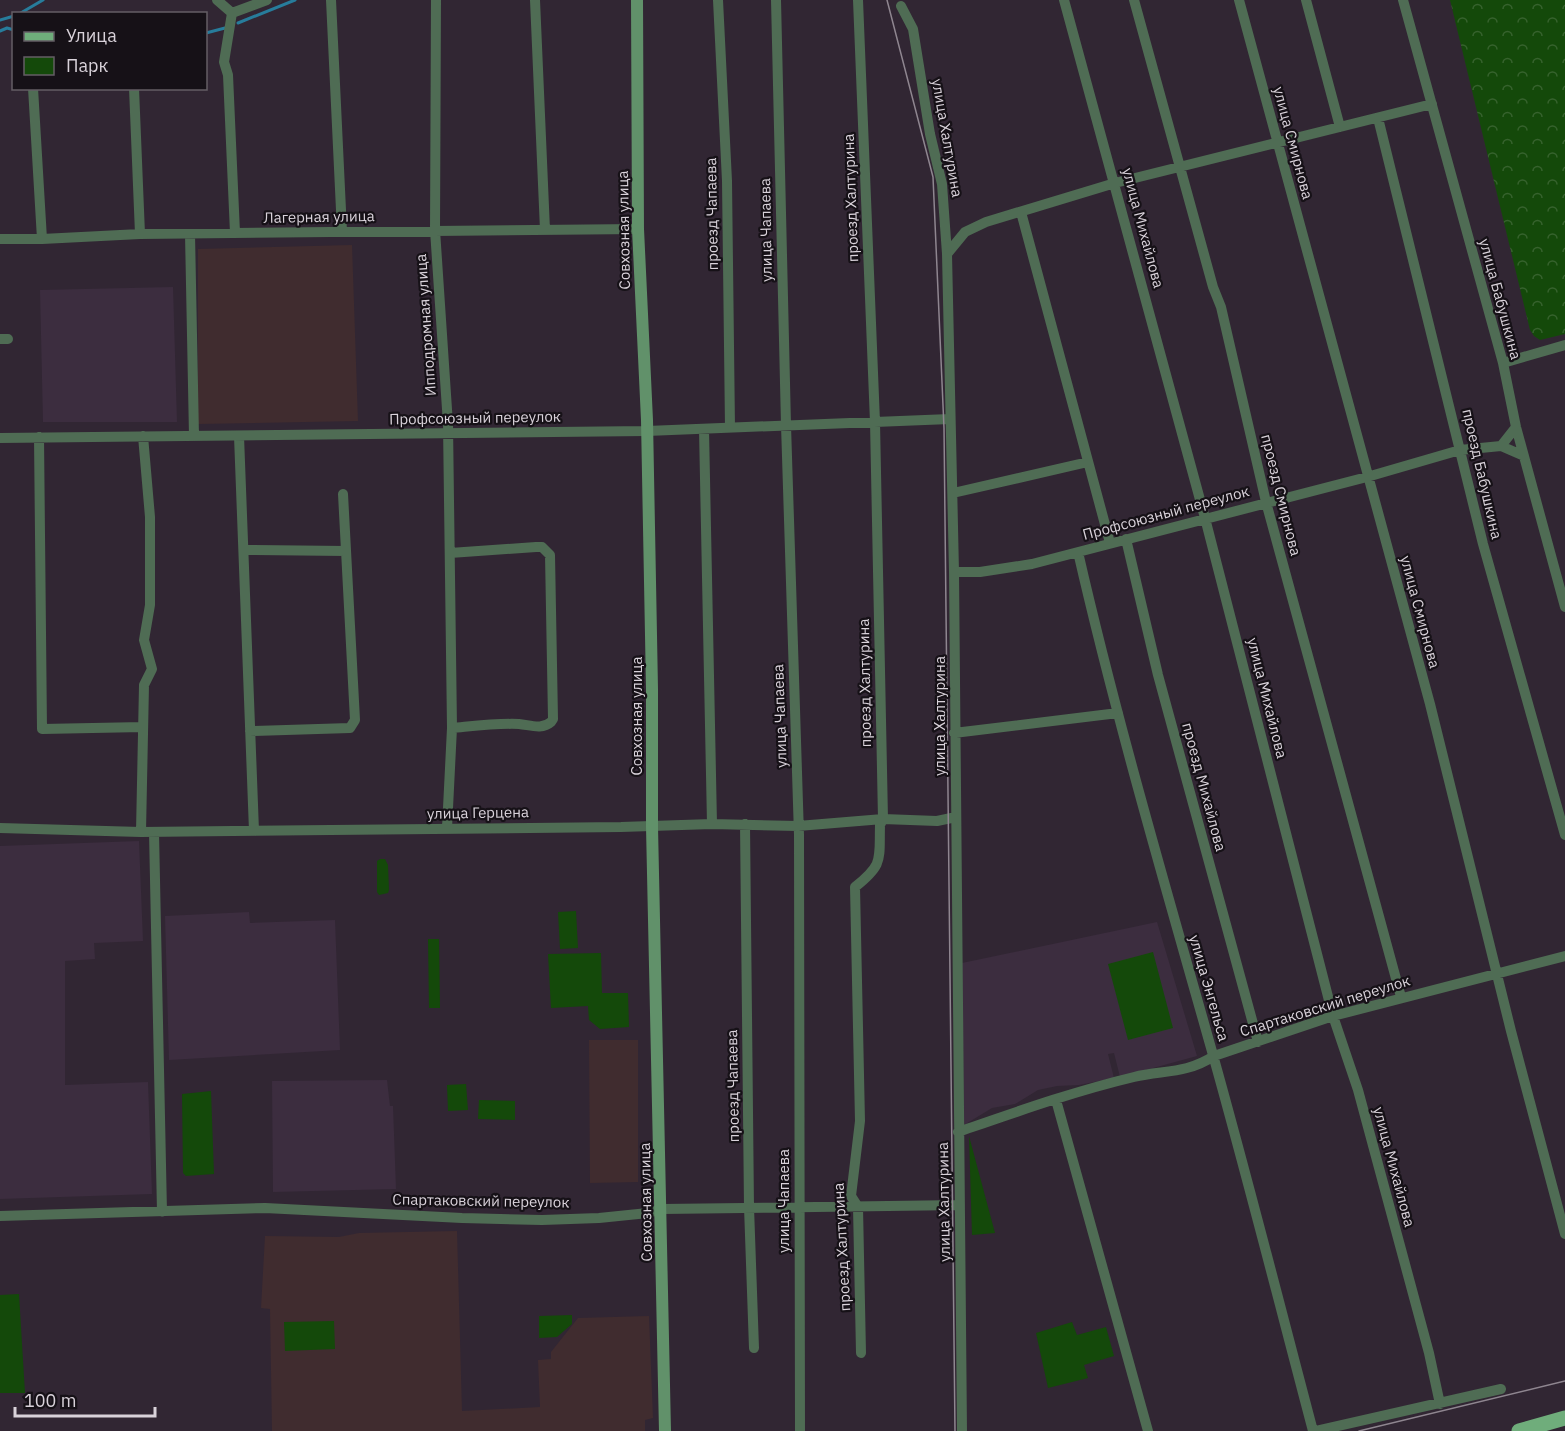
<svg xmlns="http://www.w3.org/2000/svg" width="1565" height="1431" font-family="'IBM Plex Sans',sans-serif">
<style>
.built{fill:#3c2d3f}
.medical{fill:#402c2f}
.green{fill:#14490a}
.forest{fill:url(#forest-crowns)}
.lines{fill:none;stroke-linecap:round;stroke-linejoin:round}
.stream{stroke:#277c9b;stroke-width:3}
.street{stroke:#4f6c54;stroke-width:10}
.secondary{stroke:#61916a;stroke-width:12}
.primary{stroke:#6fad7b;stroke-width:15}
.tram{stroke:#8f8690;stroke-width:1.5}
.labels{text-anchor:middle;stroke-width:4.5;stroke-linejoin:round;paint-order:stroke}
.street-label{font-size:15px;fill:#d9d2da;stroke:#161117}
</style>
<defs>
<pattern id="forest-crowns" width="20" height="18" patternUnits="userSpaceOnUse" patternTransform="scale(1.5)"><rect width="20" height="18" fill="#14490a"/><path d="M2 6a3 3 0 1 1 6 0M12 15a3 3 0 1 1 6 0" fill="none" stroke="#36622d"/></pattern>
</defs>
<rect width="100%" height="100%" fill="#312633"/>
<path class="built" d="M 173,287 L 177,422 L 43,422 L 40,290 Z
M 139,841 L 143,941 L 94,943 L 95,959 L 65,961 L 65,1085 L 148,1082 L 152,1194 L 0,1199 L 0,846 Z
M 249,912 L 250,923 L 335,920 L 340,1050 L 169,1060 L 165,916 Z
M 1157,922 L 1197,1056 L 1120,1077 L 1114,1053 L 1108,1054 L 1114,1078 L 1079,1085 L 1057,1086 L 1038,1090 L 1015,1104 L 992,1108 L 964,1125 L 962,963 Z
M 387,1080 L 390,1106 L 393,1106 L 396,1189 L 273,1192 L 272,1081 Z"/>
<path class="medical" d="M 352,245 L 358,421 L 198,424 L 198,249 Z
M 589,1040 L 638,1040 L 638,1182 L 590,1183 Z
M 457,1231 L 462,1411 L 540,1407 L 538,1360 L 551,1359 L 551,1352 L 578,1318 L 649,1316 L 653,1418 L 645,1420 L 645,1431 L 272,1431 L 270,1309 L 261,1308 L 265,1236 L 339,1237 L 359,1233 Z"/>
<path class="green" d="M 380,859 L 385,859 L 388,865 L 389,890 L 388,893 L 379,895 L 377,892 L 377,861 Z
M 576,911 L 578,948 L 560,949 L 558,912 Z
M 428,939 L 439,939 L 440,1008 L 429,1008 Z
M 1153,952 L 1173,1028 L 1128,1040 L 1108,964 Z
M 601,953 L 602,993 L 628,993 L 629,1027 L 600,1029 L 589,1020 L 588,1006 L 551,1008 L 548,954 Z
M 466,1084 L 468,1110 L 448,1111 L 447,1085 Z
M 211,1091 L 214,1174 L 186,1176 L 183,1173 L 182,1094 Z
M 479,1100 L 515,1101 L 515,1120 L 478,1119 Z
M 969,1136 L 995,1233 L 972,1235 Z
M 19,1294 L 25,1393 L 0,1393 L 0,1295 Z
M 572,1315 L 572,1324 L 557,1337 L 539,1338 L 539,1316 Z
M 334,1321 L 335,1349 L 285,1351 L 284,1322 Z
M 1072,1322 L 1077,1335 L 1106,1327 L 1114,1356 L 1084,1365 L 1088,1378 L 1048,1388 L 1036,1333 Z"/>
<path class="forest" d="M 1450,0 L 1565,0 L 1565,334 L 1540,340 L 1534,336 L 1530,330 Z"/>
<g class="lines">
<path class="stream" d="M 19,14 L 43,0
M 0,20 L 14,16
M 238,23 L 295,0
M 0,31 L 7,28 L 14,30
M 206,33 L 225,28"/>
<path class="street" d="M 217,0 L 232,13 L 224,62 L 228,75 L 235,233
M 331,0 L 342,231
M 436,0 L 435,230 L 448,424 L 452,728 L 447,828
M 535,0 L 545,230
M 718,0 L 727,181 L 730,428
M 776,0 L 786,425 L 799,835 L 800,1431
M 858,0 L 875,422 L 883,819 L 880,825 C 879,860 884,864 855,887 L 860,1121 L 851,1196 L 858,1207 L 861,1353
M 1064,0 L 1205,518 L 1333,1016 L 1358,1090 L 1429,1353 L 1440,1404
M 1134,0 L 1213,287 L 1221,307 L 1266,502 L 1401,997
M 1239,0 L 1430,704 L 1511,1031 L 1565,1234
M 1306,0 L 1340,127
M 1403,0 L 1503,363 L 1516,427 L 1565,607
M 901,6 L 913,29 L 930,134 L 942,184 L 947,254 L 954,572 L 962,1431
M 232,13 L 267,0
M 33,88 L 42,239
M 134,88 L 140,234
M 1378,118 L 1483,544 L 1565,835
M 1021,212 L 1110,543
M 190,234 L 194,436
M 0,239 L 42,239 L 140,234 L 638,229
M 947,254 L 965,232 L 986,222 L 1115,183 L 1432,104
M 0,339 L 8,339
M 1503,363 L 1565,345
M 704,429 L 712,824
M 239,436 L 254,831
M 39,437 L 42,729 L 143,727
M 0,438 L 647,431 L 950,419
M 1501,446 L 1524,456
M 953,493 L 1088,462
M 1126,539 L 1158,675 L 1258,1042
M 244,550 L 346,551
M 1078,552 C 1117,722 1166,888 1213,1055 C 1248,1180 1280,1306 1313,1431
M 450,553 L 536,547 L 542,547 L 550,555 L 553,719 L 551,722 C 542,730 530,725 519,724 C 497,723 474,726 452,728
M 954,572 L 980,572 L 1032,564 L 1367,477 L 1460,450 L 1501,446 L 1516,427
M 250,731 L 350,728 L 355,720 L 343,494
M 954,733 L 1118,713
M 745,824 L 749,1207 L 754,1348
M 0,828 L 141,832 L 621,827 L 712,824 L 798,826 L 883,819 L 937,821 L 956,817
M 141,832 L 144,685 L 152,669 L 144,640 L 150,605 L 150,517 L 143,436
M 154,832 L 162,1212
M 1056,1100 L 1148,1431
M 958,1132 C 1016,1112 1075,1091 1134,1077 C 1164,1070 1186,1074 1214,1056 L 1333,1016 L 1565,956
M 0,1216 L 265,1208 L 462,1218 L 542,1220 L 599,1218 L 648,1213 L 662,1209 L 960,1205
M 1316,1431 L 1501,1389"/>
<path class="secondary" d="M 637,0 L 638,229 L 647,420 L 652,689 L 652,827 L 665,1431"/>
<path class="primary" d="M 1519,1431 L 1565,1418"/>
<path class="tram" d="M 887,0 L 933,177 L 944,428 L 955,1431
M 1359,1431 L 1565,1381"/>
</g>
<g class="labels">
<g class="street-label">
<text transform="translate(947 138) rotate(80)" y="5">улица Халтурина</text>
<text transform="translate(1293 143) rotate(75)" y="5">улица Смирнова</text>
<text transform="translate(851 198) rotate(-92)" y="5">проезд Халтурина</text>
<text transform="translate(712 214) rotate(-91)" y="5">проезд Чапаева</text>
<text transform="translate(319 217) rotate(-1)" y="5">Лагерная улица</text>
<text transform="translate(1143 228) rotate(75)" y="5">улица Михайлова</text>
<text transform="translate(624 230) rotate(-91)" y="5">Совхозная улица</text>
<text transform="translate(766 230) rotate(-91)" y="5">улица Чапаева</text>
<text transform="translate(1500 299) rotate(75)" y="5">улица Бабушкина</text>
<text transform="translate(426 325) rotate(-94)" y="5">Ипподромная улица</text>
<text transform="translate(475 418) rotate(-1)" y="5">Профсоюзный переулок</text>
<text transform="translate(1482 474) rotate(77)" y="5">проезд Бабушкина</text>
<text transform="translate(1281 495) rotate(76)" y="5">проезд Смирнова</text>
<text transform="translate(1166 513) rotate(-15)" y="5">Профсоюзный переулок</text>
<text transform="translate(1420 612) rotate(75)" y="5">улица Смирнова</text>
<text transform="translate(865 683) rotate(-91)" y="5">проезд Халтурина</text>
<text transform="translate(1267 698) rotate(76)" y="5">улица Михайлова</text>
<text transform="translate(637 716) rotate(-90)" y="5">Совхозная улица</text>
<text transform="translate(780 716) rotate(-92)" y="5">улица Чапаева</text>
<text transform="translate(940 716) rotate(-90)" y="5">улица Халтурина</text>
<text transform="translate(1204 787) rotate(75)" y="5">проезд Михайлова</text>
<text transform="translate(478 813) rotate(-1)" y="5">улица Герцена</text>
<text transform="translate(1209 988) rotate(74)" y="5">улица Энгельса</text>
<text transform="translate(1325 1006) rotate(-17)" y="5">Спартаковский переулок</text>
<text transform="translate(733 1086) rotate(-91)" y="5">проезд Чапаева</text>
<text transform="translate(1394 1167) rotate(75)" y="5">улица Михайлова</text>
<text transform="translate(481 1201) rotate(1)" y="5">Спартаковский переулок</text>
<text transform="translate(784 1201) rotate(-90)" y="5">улица Чапаева</text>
<text transform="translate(646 1202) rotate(-91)" y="5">Совхозная улица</text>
<text transform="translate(944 1202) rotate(-91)" y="5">улица Халтурина</text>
<text transform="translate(842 1247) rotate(-93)" y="5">проезд Халтурина</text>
</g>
</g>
<rect x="12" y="12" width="195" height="78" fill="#161117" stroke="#645e65" stroke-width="1.5"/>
<rect x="24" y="32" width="30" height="9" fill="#6fad7b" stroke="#645e65" stroke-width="1.5"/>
<text x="66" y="42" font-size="18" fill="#d9d2da">Улица</text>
<rect x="24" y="57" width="30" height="18" fill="#14490a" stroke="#645e65" stroke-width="1.5"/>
<text x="66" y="72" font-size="18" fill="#d9d2da">Парк</text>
<path d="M15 1407v9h140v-9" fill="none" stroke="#d9d2da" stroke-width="3"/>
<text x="24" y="1407" font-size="18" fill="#d9d2da" stroke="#161117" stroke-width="4.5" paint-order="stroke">100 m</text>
</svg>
